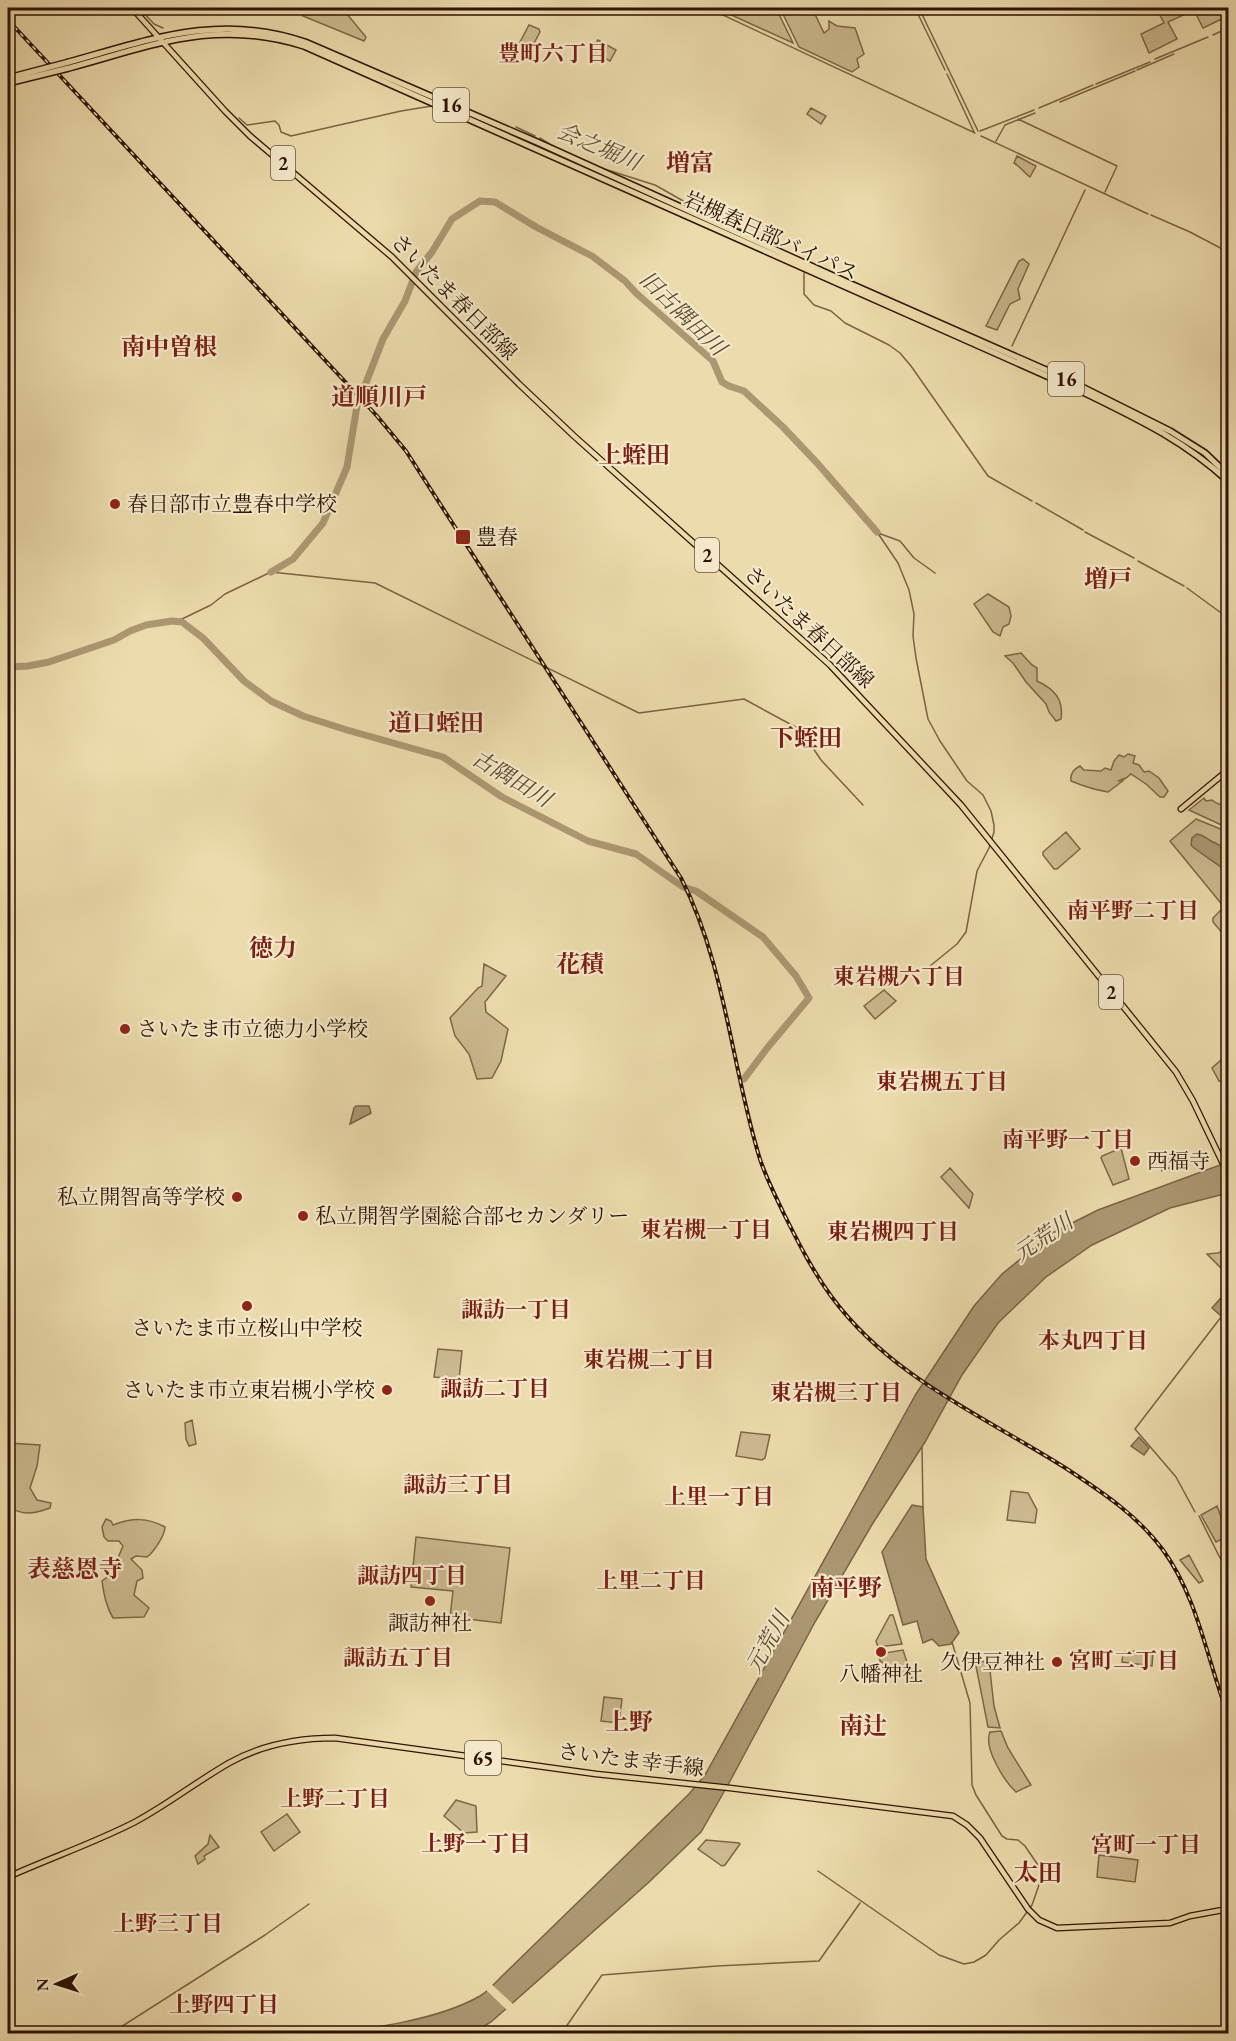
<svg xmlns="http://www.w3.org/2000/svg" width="1236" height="2041" font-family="'EB Garamond','Noto Serif JP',serif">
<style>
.green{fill:#ccb98f;stroke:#7d6648;stroke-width:1.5}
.water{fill:#ab9772;stroke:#796245;stroke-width:1.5}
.pier{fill:#ecdbac}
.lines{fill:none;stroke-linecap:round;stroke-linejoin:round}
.stream{stroke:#796245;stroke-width:1.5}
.river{stroke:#ab9772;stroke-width:7}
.major-casing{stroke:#2e1202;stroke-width:7}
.highway-casing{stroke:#2e1202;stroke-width:8}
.major{stroke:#ecdbac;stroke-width:4.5}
.highway{stroke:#ecdbac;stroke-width:5}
.rail-casing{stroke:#2e1202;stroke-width:4}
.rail{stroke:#f3e8c9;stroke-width:1.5;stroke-dasharray:4.5;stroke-linecap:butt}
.highway-bridge-casing{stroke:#2e1202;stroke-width:8;stroke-linecap:butt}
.highway-bridge{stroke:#ecdbac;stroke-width:5}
.poi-dot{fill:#8f2418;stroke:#f3e8c9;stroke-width:2}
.labels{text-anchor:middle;stroke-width:4.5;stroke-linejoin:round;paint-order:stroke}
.shield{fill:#f3e8c9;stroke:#69523e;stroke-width:1.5}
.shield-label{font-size:20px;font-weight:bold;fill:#2e1202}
.street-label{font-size:21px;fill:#2e1202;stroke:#f3e8c9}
.poi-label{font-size:21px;fill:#2e1202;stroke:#f3e8c9;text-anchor:start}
.neighbourhood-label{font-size:22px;font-weight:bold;fill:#7a1f14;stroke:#f3e8c9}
.water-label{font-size:22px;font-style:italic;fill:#60472f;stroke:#f3e8c9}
.quarter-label{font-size:24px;font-weight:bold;fill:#7a1f14;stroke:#f3e8c9}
</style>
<rect width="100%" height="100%" fill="#ecdbac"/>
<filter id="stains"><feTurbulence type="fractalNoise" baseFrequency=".00333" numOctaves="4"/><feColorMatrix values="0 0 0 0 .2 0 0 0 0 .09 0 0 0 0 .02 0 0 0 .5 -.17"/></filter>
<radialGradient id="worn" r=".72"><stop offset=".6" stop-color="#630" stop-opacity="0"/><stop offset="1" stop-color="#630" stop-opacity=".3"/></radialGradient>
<path class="green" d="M 313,8 L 342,8 L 366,37 L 364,41 L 303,16 Z
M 716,8 L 776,8 L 793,43 Z
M 780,8 L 812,8 L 824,33 L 829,29 L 829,21 L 837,26 L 855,28 L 864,54 L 857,59 L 859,67 L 852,72 L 799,47 Z
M 1156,8 L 1228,8 L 1228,16 L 1203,28 L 1194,10 L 1168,22 L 1177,39 L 1149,53 L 1141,34 L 1164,23 Z
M 529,25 L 539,29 L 540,32 L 532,47 L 520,42 Z
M 598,40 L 616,50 L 610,61 L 592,51 L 592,49 Z
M 811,108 L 826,116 L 821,124 L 807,114 Z
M 1017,156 L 1036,166 L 1030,177 C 1023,172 1021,167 1014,163 Z
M 1023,259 L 1029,264 L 1018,289 L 1020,299 L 1010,304 L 997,330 L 986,326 L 1019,261 Z
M 988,594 L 1009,607 L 1011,616 L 1009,624 L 1003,627 L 1000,636 L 993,632 L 974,604 Z
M 1021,653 L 1032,665 L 1037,668 L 1037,681 C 1054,689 1064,699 1061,719 L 1056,721 L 1049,712 L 1046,704 L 1026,682 L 1013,663 L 1005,656 Z
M 1128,754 L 1135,756 L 1133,763 L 1139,765 L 1144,772 L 1149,771 L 1159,778 L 1168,791 L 1164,797 L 1160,797 L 1146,784 L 1131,774 L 1126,778 L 1118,781 L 1124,780 L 1108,792 C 1096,790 1083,786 1071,781 C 1070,774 1074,769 1080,766 L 1084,770 L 1101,771 L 1105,768 L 1111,770 L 1114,761 L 1119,755 L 1124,757 Z
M 1204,798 L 1206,801 L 1212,800 C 1217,805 1223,804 1228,808 L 1228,812 L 1222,816 L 1221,819 L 1228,823 L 1228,828 L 1189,810 Z
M 1196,819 L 1228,832 L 1228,940 L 1213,922 L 1213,918 L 1224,907 L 1170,841 Z
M 1066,832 L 1080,849 L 1057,869 L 1054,869 L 1043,855 L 1043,852 Z
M 484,964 L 506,976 L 485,1002 L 486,1012 L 508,1029 L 501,1061 L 492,1078 L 477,1079 L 469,1054 L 455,1036 L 450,1018 L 478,988 L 482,986 Z
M 884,990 L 896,1001 L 875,1019 L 864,1006 Z
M 1228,1054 L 1228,1080 L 1223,1082 L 1219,1081 L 1212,1068 Z
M 1121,1148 L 1129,1179 L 1113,1185 L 1101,1158 L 1102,1156 Z
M 1164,1153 L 1169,1154 L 1178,1162 L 1179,1164 L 1162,1171 L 1160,1166 L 1152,1166 L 1149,1158 Z
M 950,1168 L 973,1194 L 969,1208 L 941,1177 Z
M 1228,1249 L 1228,1275 L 1207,1254 L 1218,1253 Z
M 438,1349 L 462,1351 L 459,1379 L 434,1377 Z
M 192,1420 L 196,1444 L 189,1446 L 186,1439 L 185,1423 Z
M 741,1432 L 770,1435 L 765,1458 L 762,1460 L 736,1456 Z
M 8,1443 L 40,1445 L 37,1466 L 30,1488 L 37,1500 L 51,1503 L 50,1508 C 34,1514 22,1516 8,1506 Z
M 1011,1491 L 1028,1493 L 1037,1510 L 1035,1523 L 1007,1520 Z
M 1217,1506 L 1228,1536 L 1216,1542 L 1201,1515 Z
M 106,1519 L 111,1521 L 113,1525 C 132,1518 147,1517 165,1527 C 165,1535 154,1552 147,1557 L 136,1556 L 131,1559 L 142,1570 L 143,1578 L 137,1581 L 134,1595 L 149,1608 L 144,1617 L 113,1618 C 106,1606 104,1595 102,1581 L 111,1574 L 123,1546 L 119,1541 L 108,1541 L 104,1537 L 102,1527 Z
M 416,1537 L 510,1548 L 501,1623 L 450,1617 L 453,1591 L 411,1587 Z
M 1189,1555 L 1203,1581 L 1199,1583 L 1180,1560 Z
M 890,1615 L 893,1615 L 902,1644 L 878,1647 L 876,1641 Z
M 903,1650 L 912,1678 L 909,1680 L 880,1661 L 879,1654 Z
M 1138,1651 L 1153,1652 L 1152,1666 L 1122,1662 L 1123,1652 Z
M 975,1661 L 989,1662 L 994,1706 L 1000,1728 L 988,1727 Z
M 604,1697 L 622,1699 L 619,1723 L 601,1721 Z
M 1001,1731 L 1008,1748 L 1031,1785 L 1016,1792 C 1005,1782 983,1748 990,1732 Z
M 456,1800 L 476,1806 L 477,1832 L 464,1833 L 444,1816 Z
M 287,1814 L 300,1832 L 274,1851 L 261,1832 Z
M 210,1835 L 219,1847 L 204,1856 L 205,1859 L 198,1864 L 195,1856 L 208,1844 Z
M 706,1840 L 739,1843 L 740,1844 L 725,1865 L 722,1866 L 698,1849 Z
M 1099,1855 L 1138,1860 L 1135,1882 L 1097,1877 Z"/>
<path class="water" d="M 1197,834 C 1204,835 1206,838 1211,841 C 1231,850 1229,850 1228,872 L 1194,848 L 1191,845 L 1192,838 Z
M 356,1106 L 369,1106 L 371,1113 L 350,1124 L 354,1108 Z
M 1228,1162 L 1228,1193 L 1170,1208 L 1092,1245 L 1046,1277 L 998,1323 L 962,1375 L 925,1442 L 873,1523 L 815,1622 L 729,1783 L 701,1832 L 648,1883 L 491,2022 L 473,2033 L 322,2034 C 370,2029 438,2020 480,1996 C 488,1991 495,1983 501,1977 L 689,1794 L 705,1775 L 916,1394 L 974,1306 L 1002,1274 L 1054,1232 L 1098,1210 Z
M 1228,1290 L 1228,1306 L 1221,1316 L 1212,1308 Z
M 1139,1437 L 1149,1448 L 1144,1455 L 1131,1446 Z
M 912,1505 L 923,1507 L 926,1559 L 959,1633 L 951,1644 L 939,1646 L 932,1639 L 923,1643 L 917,1621 L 903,1625 L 882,1552 Z"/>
<path class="pier" d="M 490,1983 L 514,2005 L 508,2011 L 485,1989 Z"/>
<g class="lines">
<path class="stream" d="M 139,8 L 154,24 L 163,28
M 708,8 L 975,133
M 915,8 L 945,70
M 919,8 L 978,131
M 1213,35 L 1228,28
M 1155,59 L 1208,37
M 1137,70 L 1174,54
M 947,74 L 974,132
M 1096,84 L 1150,62
M 1060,102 L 1135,71
M 1039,108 L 1093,85
M 239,118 L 247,125 L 275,121 L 279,125 L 281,132 L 291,136 L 401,111 L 432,106
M 1018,119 L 1117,166 L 1105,192
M 516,127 L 535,136
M 980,131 L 1034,110
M 981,136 L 1148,214
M 540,138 L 556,148
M 996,141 L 1005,125 L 1035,113
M 595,166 L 655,185 L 701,211 L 742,230
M 1151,215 L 1190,232 L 1228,252
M 804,273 L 804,294 L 814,305 L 831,311 L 845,323 L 889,345 L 900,353 L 911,366 L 988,476 L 1032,501
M 1012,346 L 1085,190
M 1036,503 L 1083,530
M 877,532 L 898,563 L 909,590 L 914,614 L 913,636 L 916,658 L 928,719 L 940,741 L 967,781 L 983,795 L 991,811 L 994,825 L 994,832 L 989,848 L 977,871 L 966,932 L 957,944 L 930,966
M 1085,532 L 1134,558
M 878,533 L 900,541 L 914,558 L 935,573
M 1138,561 L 1184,586
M 1187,588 L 1228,618
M 172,621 L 182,619 L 211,605 L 225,594 L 271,572 L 375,583 L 639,713 L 744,699 L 801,730 L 821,760 L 863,805
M 8,1236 L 15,1237
M 922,1447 L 923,1508
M 1195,1512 L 1176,1477 L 1135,1429 L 1228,1308
M 1199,1516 L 1219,1556 L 1228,1569
M 818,1871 L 939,1955 L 964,1964 L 974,1962 L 986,1955 L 999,1940 L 1019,1923 L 1032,1905 L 1040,1882 L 1040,1868 L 1025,1846 L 1018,1840 L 1007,1839 L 1002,1836 L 976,1795 L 972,1785 L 970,1703 L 952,1642
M 110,2034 L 265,1935 L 309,1904
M 561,2034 L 602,1975 L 717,1966 L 819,1961 L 860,1903"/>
<path class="river" d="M 271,572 L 293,559 L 323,523 L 347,467 L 357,406 L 383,339 L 405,301 L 416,272 L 432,252 L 452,219 L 480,201 L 495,202 L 536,227 L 592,256 L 625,281 L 636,293 L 713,361 L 722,382 L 729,386 L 744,391 L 783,427 L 818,464 L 877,532
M 8,667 L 28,666 L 49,662 L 114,640 L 130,631 L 146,625 L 172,621 L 182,622 L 203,638 L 244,681 L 271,701 L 303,716 L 347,730 L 443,757 L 502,797 L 588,841 L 636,854 L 683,887 L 696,891 L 763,937 L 796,976 L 809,998 L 768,1047 L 744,1079"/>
<g class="major-casing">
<path id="major" d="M 132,8 L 225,111 L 250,136 L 392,257 L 519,384 L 574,436 L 830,665 L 961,805 L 1176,1072 L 1193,1101 L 1228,1174
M 1181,809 L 1228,770
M 8,1877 C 50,1858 94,1843 135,1822 C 167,1805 196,1782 229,1763 C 261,1745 298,1738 335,1738 L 596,1774 L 730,1788 L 953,1816 L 967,1825 L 980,1838 L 1028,1909 L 1039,1920 L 1057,1928 L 1170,1923 L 1190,1916 L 1228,1909"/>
</g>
<g class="highway-casing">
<path id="highway" d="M 69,62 C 152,39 219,13 305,42 L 537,142 L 853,285 L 1062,377 L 1170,431 L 1205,453 L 1228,475
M 69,68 C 154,45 216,18 304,46 L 1085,393 C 1140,420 1183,440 1228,481"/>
</g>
<use href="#major" class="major"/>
<use href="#highway" class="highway"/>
<g class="rail-casing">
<path id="rail" d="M 8,20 L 377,416 L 406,451 L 681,878 C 725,964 731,1063 759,1156 C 765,1176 775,1195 784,1214 C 798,1242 812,1270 831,1296 C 891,1378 984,1416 1067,1469 C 1102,1492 1137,1515 1163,1550 C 1198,1598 1207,1660 1228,1715"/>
</g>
<use href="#rail" class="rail"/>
<g class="highway-bridge-casing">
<path id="highway-bridge" d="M 8,78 L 69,62
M 8,83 L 69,68"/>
</g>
<use href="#highway-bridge" class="highway-bridge"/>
</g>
<g class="poi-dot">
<circle cx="115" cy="504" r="6"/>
<rect x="455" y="529" width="16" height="16" rx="3"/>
<circle cx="125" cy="1029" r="6"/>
<circle cx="1135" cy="1161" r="6"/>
<circle cx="237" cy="1197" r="6"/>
<circle cx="303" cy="1216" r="6"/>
<circle cx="247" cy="1306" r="6"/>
<circle cx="387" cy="1390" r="6"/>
<circle cx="430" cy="1601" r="6"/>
<circle cx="881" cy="1652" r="6"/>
<circle cx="1057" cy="1662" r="6"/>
</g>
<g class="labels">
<g class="shield">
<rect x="433" y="88" width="36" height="34" rx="4.5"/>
<rect x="271" y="146" width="24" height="34" rx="4.5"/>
<rect x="1048" y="362" width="36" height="34" rx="4.5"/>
<rect x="695" y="538" width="24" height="34" rx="4.5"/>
<rect x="1099" y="975" width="24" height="34" rx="4.5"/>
<rect x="465" y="1741" width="36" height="34" rx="4.5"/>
</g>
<g class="shield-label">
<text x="451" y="112">16</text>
<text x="283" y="170">2</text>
<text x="1066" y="386">16</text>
<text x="707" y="562">2</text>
<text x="1111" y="999">2</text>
<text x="483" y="1765">65</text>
</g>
<g class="street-label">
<text transform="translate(771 236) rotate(24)" y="7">岩槻春日部バイパス</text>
<text transform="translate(454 297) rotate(45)" y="7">さいたま春日部線</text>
<text transform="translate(809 627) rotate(43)" y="7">さいたま春日部線</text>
<text transform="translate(631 1760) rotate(7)" y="7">さいたま幸手線</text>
</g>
<g class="poi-label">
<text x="127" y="511">春日部市立豊春中学校</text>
<text x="476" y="544">豊春</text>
<text x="137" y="1036">さいたま市立徳力小学校</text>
<text x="1147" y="1168">西福寺</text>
<text x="225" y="1204" text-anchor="end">私立開智高等学校</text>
<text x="315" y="1223">私立開智学園総合部セカンダリー</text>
<text x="247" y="1335" text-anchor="middle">さいたま市立桜山中学校</text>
<text x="375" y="1397" text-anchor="end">さいたま市立東岩槻小学校</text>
<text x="430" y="1630" text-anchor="middle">諏訪神社</text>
<text x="1045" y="1669" text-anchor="end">久伊豆神社</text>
<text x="881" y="1681" text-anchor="middle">八幡神社</text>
</g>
<g class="neighbourhood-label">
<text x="553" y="61">豊町六丁目</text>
<text x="1133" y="918">南平野二丁目</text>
<text x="899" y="984">東岩槻六丁目</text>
<text x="942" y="1089">東岩槻五丁目</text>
<text x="1068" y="1147">南平野一丁目</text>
<text x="706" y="1237">東岩槻一丁目</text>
<text x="893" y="1239">東岩槻四丁目</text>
<text x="516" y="1317">諏訪一丁目</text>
<text x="1093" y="1348">本丸四丁目</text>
<text x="649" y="1367">東岩槻二丁目</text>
<text x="495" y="1396">諏訪二丁目</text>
<text x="836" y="1400">東岩槻三丁目</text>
<text x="458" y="1492">諏訪三丁目</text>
<text x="719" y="1504">上里一丁目</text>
<text x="412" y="1583">諏訪四丁目</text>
<text x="651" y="1588">上里二丁目</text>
<text x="398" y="1665">諏訪五丁目</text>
<text x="1124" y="1668">宮町二丁目</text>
<text x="335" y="1806">上野二丁目</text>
<text x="476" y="1851">上野一丁目</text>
<text x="1146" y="1852">宮町一丁目</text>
<text x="168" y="1931">上野三丁目</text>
<text x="224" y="2012">上野四丁目</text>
</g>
<g class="water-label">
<text transform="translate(599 146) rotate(23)" y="8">会之堀川</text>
<text transform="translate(683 313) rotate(44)" y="8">旧古隅田川</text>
<text transform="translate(512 778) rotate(31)" y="8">古隅田川</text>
<text transform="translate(1043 1237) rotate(-34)" y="8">元荒川</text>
<text transform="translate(767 1642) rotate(-61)" y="8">元荒川</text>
</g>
<g class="quarter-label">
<text x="690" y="171">増富</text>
<text x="169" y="355">南中曽根</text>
<text x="379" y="405">道順川戸</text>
<text x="634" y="463">上蛭田</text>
<text x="1108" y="587">増戸</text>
<text x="436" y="731">道口蛭田</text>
<text x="806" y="746">下蛭田</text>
<text x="273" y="956">徳力</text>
<text x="580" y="972">花積</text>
<text x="75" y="1577">表慈恩寺</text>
<text x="846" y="1596">南平野</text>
<text x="629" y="1730">上野</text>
<text x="863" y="1734">南辻</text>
<text x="1038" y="1881">太田</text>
</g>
</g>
<rect width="1236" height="2041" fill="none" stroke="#ecdbac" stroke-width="30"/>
<rect x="9" y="9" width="1218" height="2023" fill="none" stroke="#2e1202" stroke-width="3"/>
<rect x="15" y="15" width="1206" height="2011" fill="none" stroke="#2e1202" stroke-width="1.5"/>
<g transform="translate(57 1984) rotate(267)" stroke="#f3e8c9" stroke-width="4.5" paint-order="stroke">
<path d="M0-4.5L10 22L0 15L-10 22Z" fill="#2e1202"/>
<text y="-9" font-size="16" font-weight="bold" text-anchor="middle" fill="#2e1202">N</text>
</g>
<rect width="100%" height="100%" filter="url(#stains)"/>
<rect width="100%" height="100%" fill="url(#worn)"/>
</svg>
